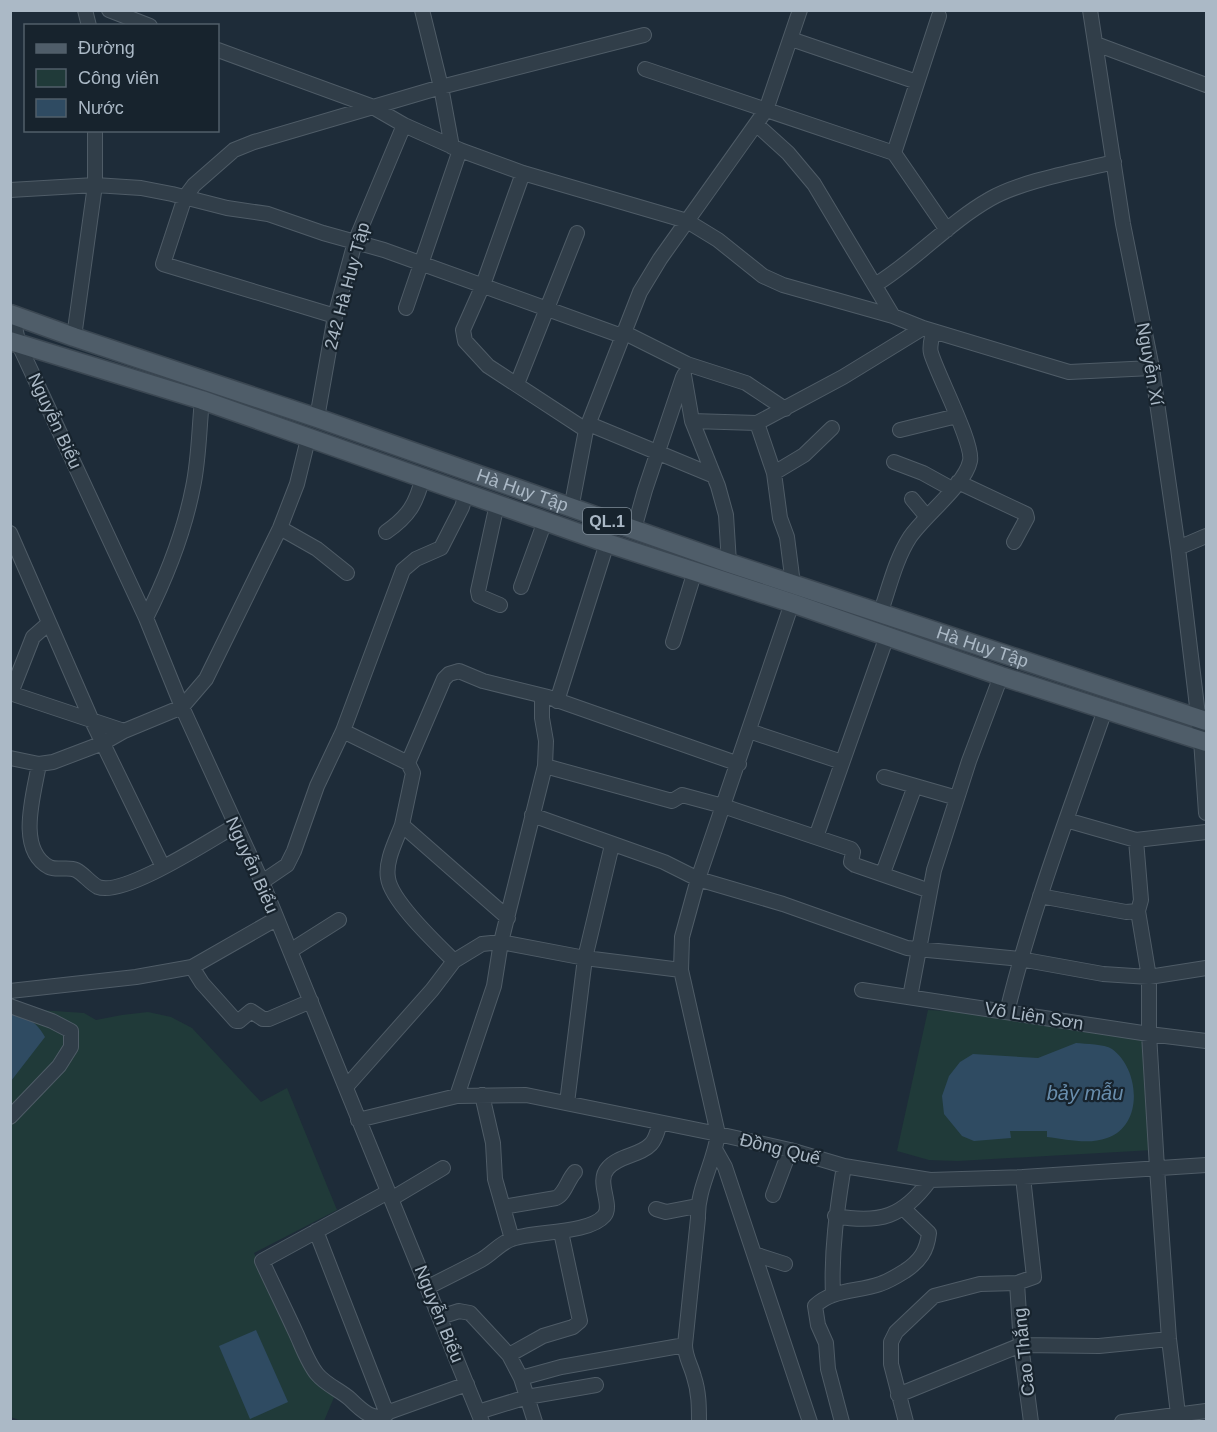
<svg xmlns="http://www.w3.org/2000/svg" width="1217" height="1432" font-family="Arial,sans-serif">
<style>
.green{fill:#203a39}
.water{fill:#2f4b62}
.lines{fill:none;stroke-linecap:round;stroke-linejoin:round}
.minor-casing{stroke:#4f5c67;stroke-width:16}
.major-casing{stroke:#3b4752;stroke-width:21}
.minor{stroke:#313e49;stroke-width:14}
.major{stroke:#4f5d69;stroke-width:18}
.labels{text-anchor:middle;stroke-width:4.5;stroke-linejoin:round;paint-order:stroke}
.shield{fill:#17232d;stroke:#7f8c98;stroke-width:1.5}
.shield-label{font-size:16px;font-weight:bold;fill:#abb9c6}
.street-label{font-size:18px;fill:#abb9c6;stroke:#17232d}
.water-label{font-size:20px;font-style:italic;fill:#698ead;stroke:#17232d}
</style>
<rect width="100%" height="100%" fill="#1e2c39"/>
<path class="green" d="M 11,1004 L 24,1009 L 84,1013 L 96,1020 L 122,1015 L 148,1012 L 171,1017 L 192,1028 L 261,1102 L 287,1088 L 337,1210 L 254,1253 L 311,1376 L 335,1395 L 324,1421 L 24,1422 L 11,1417 Z
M 928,1010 L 1024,1015 L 1143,1029 L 1153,1150 L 958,1161 L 929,1160 L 897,1151 Z"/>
<path class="water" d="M 11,1009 C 25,1016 37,1022 45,1037 L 11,1081 Z
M 1076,1043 C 1086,1044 1104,1044 1112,1049 C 1140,1069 1144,1126 1107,1138 C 1088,1145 1066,1139 1047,1137 L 1047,1131 L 1010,1131 L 1011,1138 L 974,1141 L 962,1136 L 944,1114 L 942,1096 L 949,1076 L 960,1062 L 973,1054 L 1038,1058 Z
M 256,1330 L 288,1402 L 250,1419 L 219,1346 Z"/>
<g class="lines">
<g class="minor-casing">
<path id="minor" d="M 85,10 L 89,26
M 109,10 L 150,26
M 422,10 L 441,87 L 452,147
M 1090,10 L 1123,224 L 1152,368 L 1178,548 L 1201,740 L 1206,813
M 791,39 L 917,82
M 1096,44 L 1206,85
M 218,50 L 371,106 L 404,125 L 460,150 L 523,173 L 687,221 L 718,240 L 763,276 L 783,285 L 893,316 L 923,328 L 1069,372 L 1152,368
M 645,69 L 894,153 L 939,16
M 756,124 L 788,153 L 814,184 L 893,316
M 894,153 L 947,230
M 523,173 L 483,285 L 463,330 L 465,341 L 488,366 L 586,430
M 10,190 L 95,185 L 141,188 L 172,194 L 227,208 L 268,214 L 323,233 L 384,250 L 622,336
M 875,285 C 916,260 948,223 990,199 C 1021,181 1078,171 1114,162
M 406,308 L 460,150
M 12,314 L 19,345 L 146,618 L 182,707 L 262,882 L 482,1422
M 335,316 L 163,264 L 185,197 L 194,185 L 234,150 L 254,142 L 441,87 L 644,35
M 623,332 L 687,364 L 746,383 L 785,409
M 74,337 L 95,185 L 95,130
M 684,375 L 692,421 L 718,486 L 726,515 L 729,563
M 517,384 L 577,233
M 317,418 L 335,316 L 355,242 L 404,125
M 692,421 L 757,423 L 843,377 L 923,328
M 757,423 L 774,473 L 780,518 L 787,537 L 793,584
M 589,424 L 712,475
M 900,430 L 957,416
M 894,462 L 923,473 L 952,489
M 774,473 L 804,455 L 832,428
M 958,482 L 1026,514 L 1027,518 L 1014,542
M 912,499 L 927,517
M 497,504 L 478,591 L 479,596 L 500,605
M 571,509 L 586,430 L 640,292 L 660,259 L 766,110 L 800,10
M 280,528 L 317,549 L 347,573
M 634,529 L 645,490 L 683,377
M 386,532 C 409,516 416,504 423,477
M 10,533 L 92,721 L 163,867
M 1178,548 L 1206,536
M 521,587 L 545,521
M 880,614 C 889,589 895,560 910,537 C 925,515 965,485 970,461 C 974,444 937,374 931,353 C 929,347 932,338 933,331
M 146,618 C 167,576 184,533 193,487 C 199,459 199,429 202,400
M 673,642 L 695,571
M 10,693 L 124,731
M 11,693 L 33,637 L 49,623
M 557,701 L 607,543
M 343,731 L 408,763 L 413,773 L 402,825 L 508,918
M 749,731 L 842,762
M 10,758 L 39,764 L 53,762 L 103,743 L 124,731 L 182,707 L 206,679 L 280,528 L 297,484 L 308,439
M 408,763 L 444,679 L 449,674 L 459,671 L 483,681 L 548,697 L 739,764
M 39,764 C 34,794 16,849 49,867 C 57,871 68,866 76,870 C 84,874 90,883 98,887 C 124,897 210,840 235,826
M 545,766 L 672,801 L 682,795 L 723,806 L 851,849 L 853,852 L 851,862 L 855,865 L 930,891
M 884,777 L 957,798
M 532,815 L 664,862 L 698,879 L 783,904 L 907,948 L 1020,959 L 1103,974 L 1149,977 L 1206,968
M 1066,820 L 1136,840 L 1206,832
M 402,825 C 396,841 385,861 388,878 C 391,901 437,944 454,961
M 816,837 L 887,636
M 883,873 L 915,786
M 262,882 L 287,865 L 294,851 L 317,786 L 343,731 L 403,570 L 416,559 L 441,548 L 462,507 L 466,494
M 1040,896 L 1126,912 L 1138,911 L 1141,900 L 1136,840
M 1138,911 L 1149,977 L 1149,1034 L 1157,1168 L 1169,1339 L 1178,1414
M 290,951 L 339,920
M 192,967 L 202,983 L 236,1021 L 239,1021 L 251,1011 L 263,1019 L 269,1019 L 311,1001
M 862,990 L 1149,1034 L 1206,1041
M 10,991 L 136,977 L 192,967 L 276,919
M 910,997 L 934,870 L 969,761 L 1001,676
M 10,1006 L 52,1021 L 71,1031 L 71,1047 L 59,1066 L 10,1117
M 1007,1012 C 1032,909 1070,810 1105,710
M 346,1087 L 432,990 L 454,961 L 482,944 L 501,942 L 585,958 L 681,970
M 482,1095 L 493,1143 L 495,1179 L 512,1239
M 457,1096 L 494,986 L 501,942 L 545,766 L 546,741 L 542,718 L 542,696
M 567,1103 L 585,958 L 612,845
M 358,1120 L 457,1096 L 526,1095 L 718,1134 L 790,1150 L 844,1166 L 930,1180 L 1023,1177 L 1206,1165
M 716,1151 L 725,1167 L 810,1422
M 388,1192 L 262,1261 C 273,1285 285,1309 296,1333 C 302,1346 308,1363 317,1374 C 326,1385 340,1390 350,1399 C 360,1409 376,1425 389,1412
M 773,1195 L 790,1150
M 391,1199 L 443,1168
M 503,1207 L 556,1198 C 565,1194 568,1179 575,1172
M 656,1209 L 666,1212 L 697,1206
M 835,1216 C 880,1224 903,1217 930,1180
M 316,1231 L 384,1406 L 389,1412 L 467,1384
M 754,1254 L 785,1264
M 1017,1283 L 1021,1345 L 1031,1422
M 428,1287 C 446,1278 464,1269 481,1260 C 492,1254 500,1243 512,1239 C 533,1231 589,1234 604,1216 C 614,1205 595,1182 608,1168 C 619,1155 640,1156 651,1144 C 656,1139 658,1129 660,1123
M 833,1295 C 831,1251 837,1209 844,1166
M 440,1317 L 459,1311 L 470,1313 L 509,1355 L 521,1378 L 535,1422
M 509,1355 L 543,1336 L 573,1327 L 580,1321 L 561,1232
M 521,1378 L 561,1367 L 685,1345
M 898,1395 L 1021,1345 L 1099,1346 L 1169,1339
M 478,1412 L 527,1397 L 596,1385
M 699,1422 C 699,1407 699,1392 694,1377 C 691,1365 685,1357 685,1345 L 698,1218 C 697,1189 714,1163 718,1134 L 681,970 L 682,937 L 698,879 L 792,603
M 842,1422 L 828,1369 L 826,1343 L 818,1325 L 815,1306 C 832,1289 858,1292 880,1284 C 889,1281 897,1276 905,1271 C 920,1261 927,1251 929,1233 L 903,1208
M 906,1422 L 891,1364 L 891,1342 L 896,1332 L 934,1296 L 980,1284 L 1017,1283 L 1034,1277 L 1023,1177
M 1122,1422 L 1206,1411"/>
</g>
<g class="major-casing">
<g id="major">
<path id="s1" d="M 10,314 L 74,337 L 317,418 L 729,563 L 1206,721"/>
<path d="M 10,341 L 202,400 L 607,543 L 792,603 L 1001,676 L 1206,742"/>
</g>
</g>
<use href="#minor" class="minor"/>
<use href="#major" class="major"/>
</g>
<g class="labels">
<rect class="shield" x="583" y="508" width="48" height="26" rx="4.5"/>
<g class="shield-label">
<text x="607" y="527">QL.1</text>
</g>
<g class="street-label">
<text transform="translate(347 286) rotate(-75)" y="6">242 Hà Huy Tập</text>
<text transform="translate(1150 364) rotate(80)" y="6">Nguyễn Xí</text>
<text transform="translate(55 421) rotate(65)" y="6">Nguyễn Biểu</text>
<text dy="6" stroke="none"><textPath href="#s1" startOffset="542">Hà Huy Tập</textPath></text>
<text dy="6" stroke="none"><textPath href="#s1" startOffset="1028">Hà Huy Tập</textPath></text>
<text transform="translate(252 865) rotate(66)" y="6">Nguyễn Biểu</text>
<text transform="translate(1034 1016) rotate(9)" y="6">Võ Liên Sơn</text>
<text transform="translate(780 1149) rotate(14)" y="6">Đồng Quế</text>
<text transform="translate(439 1314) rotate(68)" y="6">Nguyễn Biểu</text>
<text transform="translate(1024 1352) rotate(-96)" y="6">Cao Thắng</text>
</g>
<g class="water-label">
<text x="1085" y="1100">bảy mẫu</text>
</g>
</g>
<rect width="1217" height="1432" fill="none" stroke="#abb9c6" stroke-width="24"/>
<rect x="24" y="24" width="195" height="108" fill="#17232d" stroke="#525f6a" stroke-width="1.5"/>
<rect x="36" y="44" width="30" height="9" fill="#4f5d69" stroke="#525f6a" stroke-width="1.5"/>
<text x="78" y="54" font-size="18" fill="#abb9c6">Đường</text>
<rect x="36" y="69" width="30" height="18" fill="#203a39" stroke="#525f6a" stroke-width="1.5"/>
<text x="78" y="84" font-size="18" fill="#abb9c6">Công viên</text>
<rect x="36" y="99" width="30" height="18" fill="#2f4b62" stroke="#525f6a" stroke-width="1.5"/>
<text x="78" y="114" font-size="18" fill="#abb9c6">Nước</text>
</svg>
